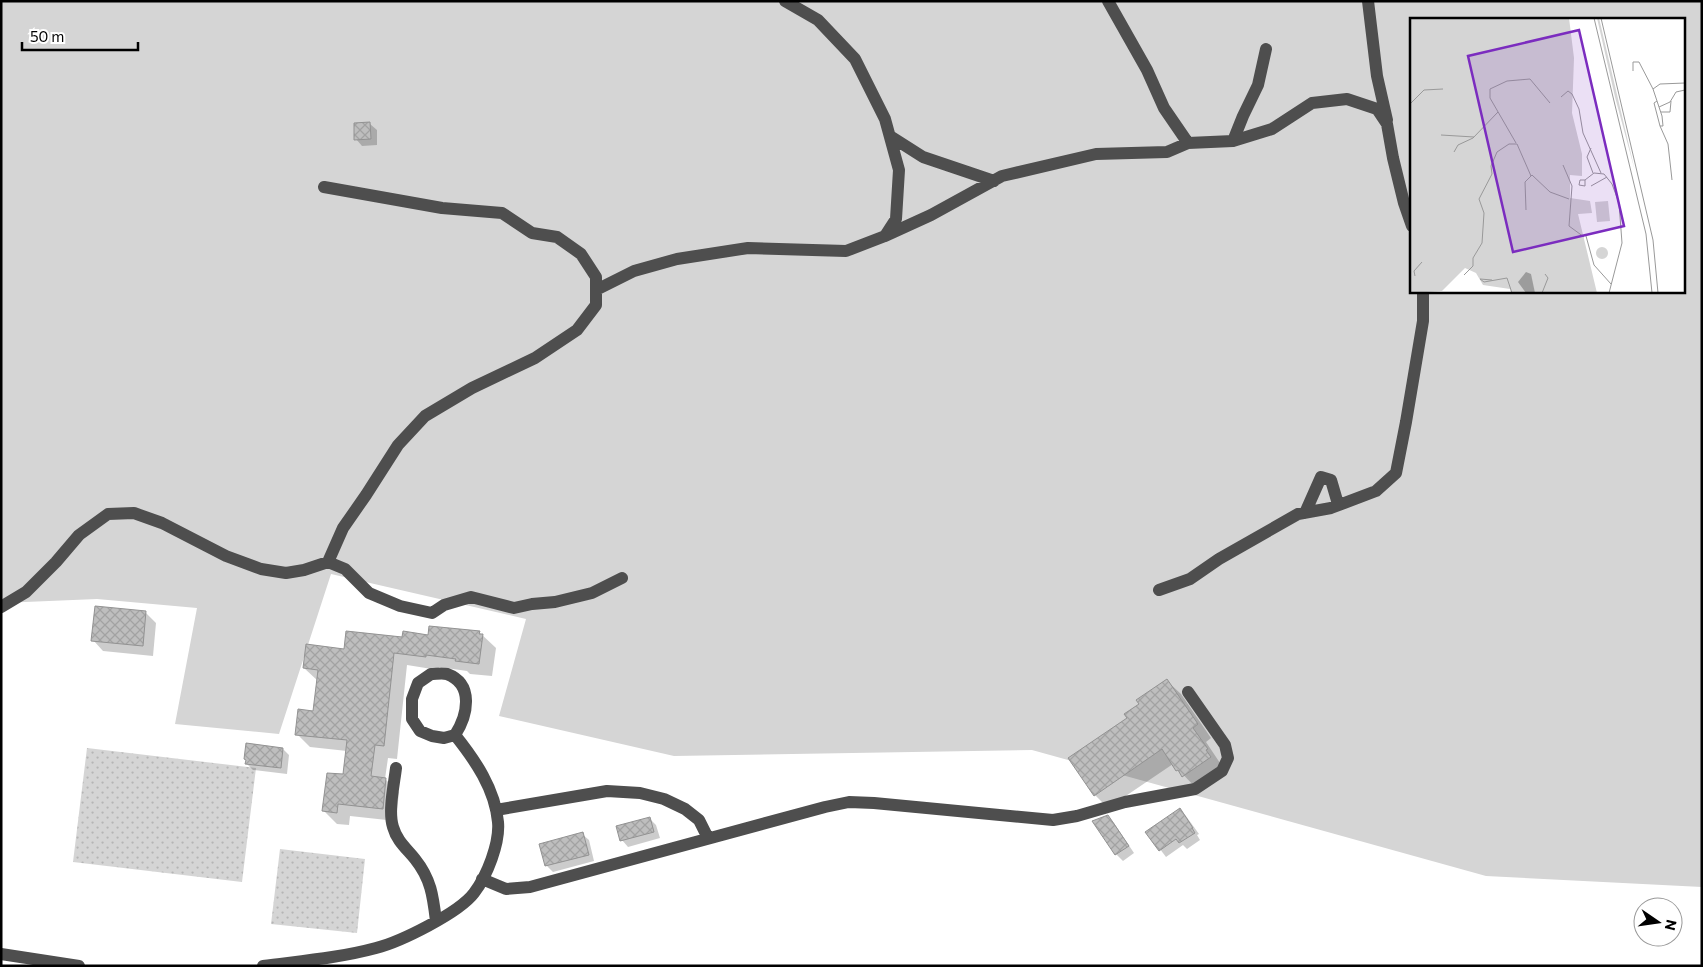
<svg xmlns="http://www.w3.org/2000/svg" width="1703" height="967" font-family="Commissioner,sans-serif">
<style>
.green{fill:#d5d5d5;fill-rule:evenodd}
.park{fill:url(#park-dots)}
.shadow{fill:#0003}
.building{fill:url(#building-cross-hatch);stroke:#929292}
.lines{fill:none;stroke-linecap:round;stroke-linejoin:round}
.minor{stroke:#4e4e4e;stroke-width:12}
.inset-road{fill:none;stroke:#999;stroke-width:1}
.view{fill:#7b2cbf;fill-opacity:0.15;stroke:#7b2cbf;stroke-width:2.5}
.inset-edge{fill:none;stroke:#000;stroke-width:2.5}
</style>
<defs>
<pattern id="park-dots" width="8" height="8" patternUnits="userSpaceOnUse" patternTransform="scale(1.25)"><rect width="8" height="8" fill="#d5d5d5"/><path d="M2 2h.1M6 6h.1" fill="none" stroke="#b5b5b5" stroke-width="1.8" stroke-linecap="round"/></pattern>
<pattern id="building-cross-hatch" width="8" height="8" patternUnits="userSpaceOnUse" patternTransform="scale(1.25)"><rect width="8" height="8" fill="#bebebe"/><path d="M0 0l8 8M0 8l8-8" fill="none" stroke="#a2a2a2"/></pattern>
</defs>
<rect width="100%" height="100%" fill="#fff"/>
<path class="green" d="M 1,1 L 1702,1 L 1702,887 L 1486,876 L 1032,750 L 674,756 L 499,716 L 526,619 L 331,574 L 279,734 L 175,724 L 197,608 L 97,599 L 1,603 ZM 1412,19 L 1684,19 L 1684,291 L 1412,291 Z"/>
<path class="park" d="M 87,748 L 256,768 L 242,882 L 73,862 Z
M 280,849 L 365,859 L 357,933 L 271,924 Z"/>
<path class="shadow" d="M 370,124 L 377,130 L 377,145 L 362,146 L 356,139 Z
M 146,613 L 156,623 L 153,656 L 103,651 L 93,640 Z
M 479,632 L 496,648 L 492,676 L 470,674 L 467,671 L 439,667 L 438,670 L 407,665 L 397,759 L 388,758 L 385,779 L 399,792 L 396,821 L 350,816 L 349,825 L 337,824 L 324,811 L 344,776 L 347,751 L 310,747 L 297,734 L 315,712 L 318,681 L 304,668 L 345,650 L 403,639 Z
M 1167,681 L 1181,694 L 1211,738 L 1206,742 L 1220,763 L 1223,771 L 1197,789 L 1173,764 L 1108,808 L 1095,795 L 1128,718 L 1141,704 Z
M 283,749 L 289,755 L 287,774 L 253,770 L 246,763 L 247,761 Z
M 1180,810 L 1186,816 L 1199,834 L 1197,835 L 1200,840 L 1187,849 L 1183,845 L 1166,857 L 1147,832 Z
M 1108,817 L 1114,823 L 1134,853 L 1123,861 L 1116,854 Z
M 649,818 L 656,825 L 660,838 L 628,847 L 622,840 Z
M 582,834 L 589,840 L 594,861 L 553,872 L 547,866 L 541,845 Z"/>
<path class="building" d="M 370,122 L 371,139 L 354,140 L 354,123 Z
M 95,606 L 146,611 L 143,646 L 91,641 Z
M 429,626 L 480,631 L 479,634 L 483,634 L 479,664 L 455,661 L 456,659 L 426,655 L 426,657 L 394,653 L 384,746 L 375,745 L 371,776 L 386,778 L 383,809 L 338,804 L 337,813 L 322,811 L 327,773 L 343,774 L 347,740 L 295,735 L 298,709 L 313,711 L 318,670 L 303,668 L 306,644 L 344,649 L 346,631 L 402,637 L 403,631 L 428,635 Z
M 1167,679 L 1198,724 L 1193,728 L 1208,749 L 1206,750 L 1211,757 L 1182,777 L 1178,770 L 1176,771 L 1162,749 L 1094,796 L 1068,758 L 1127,718 L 1124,714 L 1139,704 L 1136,700 Z
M 246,743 L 283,748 L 281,768 L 245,764 L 246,760 L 244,759 Z
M 1180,808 L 1193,828 L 1192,828 L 1195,833 L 1179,843 L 1176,839 L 1159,851 L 1145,832 Z
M 1108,815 L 1129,846 L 1115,855 L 1092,821 Z
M 650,817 L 654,832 L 620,841 L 616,826 Z
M 583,832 L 589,855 L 545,866 L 539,844 Z"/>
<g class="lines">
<path class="minor" d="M 1108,1 L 1147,70 L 1164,108 L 1188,143
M 1368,1 L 1377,76 L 1387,120
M 890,136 L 923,157 L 994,181
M 1233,141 L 1243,116 L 1258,85 L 1266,49
M 324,187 L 442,208 L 502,213 L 532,233 L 557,237 L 581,254 L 596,277 L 596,305 L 577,330 L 535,358 L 472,388 L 425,416 L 398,445 L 366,495 L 343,528 L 328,562
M 885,236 L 931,215 L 1002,176 L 1096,154 L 1167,152 L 1188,143 L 1233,141 L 1272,129 L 1312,103 L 1347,99 L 1377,109 L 1387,124 L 1393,158 L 1404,203 L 1412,226
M 596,290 L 634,271 L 677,259 L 748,248 L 846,251 L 885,236 L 896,219 L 899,170 L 885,119 L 855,59 L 818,20 L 785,1
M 1305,513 L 1321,477 L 1331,480 L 1338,504
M 1159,590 L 1190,579 L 1219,559 L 1298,514 L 1331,508 L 1376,491 L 1396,473 L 1406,422 L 1423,321 L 1423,291
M 1,607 L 26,592 L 56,562 L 79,535 L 108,514 L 134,513 L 162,523 L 226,556 L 261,569 L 286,573 L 304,570 L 328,562 L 345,569 L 369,593 L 400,606 L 432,613 L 444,605 L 471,597 L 514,608 L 532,604 L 555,602 L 592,593 L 622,578
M 431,674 C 436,674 442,673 447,674 C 474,684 468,715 455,735 L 444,738 L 432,736 L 420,731 L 412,719 L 412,699 L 418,683 Z
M 396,768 C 394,785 388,811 393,827 C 397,841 406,848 415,859 C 431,879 433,896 436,921
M 496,810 L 607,791 L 640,793 L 664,799 L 685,809 L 699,820 L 708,838
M 482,879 L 506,889 L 530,887 L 825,807 L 849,802 L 874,803 L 1053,820 L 1077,816 L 1125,802 L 1195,789 L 1222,771 L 1228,758 L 1225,745 L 1188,692
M 1,954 L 79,966
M 263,966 C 301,961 339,958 376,948 C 400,942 459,913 474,893 C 487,876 500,843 498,822 C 495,789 475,760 455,735"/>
</g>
<g transform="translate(1410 18)">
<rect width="275" height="275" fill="#fff"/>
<path d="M 0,0 L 159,0 L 164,40 L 162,95 L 172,136 L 172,158 L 160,157 L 160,180 L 180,183 L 182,195 L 168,196 L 187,275 L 101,275 L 100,271 L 73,267 L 66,255 L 55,250 L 32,273 L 1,275 ZM 187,0 L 189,0 L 225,153 L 205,79 Z" fill="#d5d5d5"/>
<path d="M 198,183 L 200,203 L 187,204 L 185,184 ZM186 235a6 6 0 1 1 12 0a6 6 0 1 1-12 0Z" fill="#d5d5d5"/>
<path d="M 116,254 L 121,256 L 125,275 L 116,275 L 108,264 Z" fill="#9c9c9c"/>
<path class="inset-road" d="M 184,0 L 236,216 L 242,275M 191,0 L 243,222 L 248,275M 223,53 L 223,44 L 229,44 L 243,71M 151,79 L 158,73 L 162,76 L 169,91 L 173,115 L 191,155M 247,83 L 244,85 L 250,108 L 253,108 L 252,98 L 243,71 L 250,66 L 275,65M 0,86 L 14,72 L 33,71M 249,89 L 260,84 L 266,74 L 275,72M 251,94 L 260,94 L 261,83M 250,108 L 258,126 L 262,162M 31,117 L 64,119M 106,125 L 80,80 L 80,71 L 97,63 L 120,61 L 140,85M 181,130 L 177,139 L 183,155M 44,134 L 48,127 L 63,120 L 88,94M 153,147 L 162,168 L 159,208 L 174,219M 175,162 L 170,162 L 169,167 L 175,168 L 175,162 L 184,155 L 194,156 L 202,166 L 209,185 L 212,225 L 199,275M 181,168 L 197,159M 116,192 L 115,164 L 122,157 L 140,174 L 159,181M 176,218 L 184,247 L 201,266M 54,257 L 63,248 L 63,240 L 72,225 L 74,195 L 69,181 L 82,156 L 81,148 L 87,134 L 99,126 L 107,126 L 121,158M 5,258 L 4,253 L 12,244M 82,262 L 70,261 L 74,264 L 97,260 L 102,275M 132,275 L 138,260 L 135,256"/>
<path class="view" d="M 169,12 L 214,208 L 103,234 L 58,38 Z"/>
<rect width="275" height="275" class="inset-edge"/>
</g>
<rect width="1703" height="967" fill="none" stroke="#000000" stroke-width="5"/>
<g transform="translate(1658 922) rotate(103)"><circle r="24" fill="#ffffff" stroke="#999999"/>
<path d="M0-4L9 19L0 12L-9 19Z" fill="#000000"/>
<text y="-8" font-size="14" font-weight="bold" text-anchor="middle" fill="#000000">N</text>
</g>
<path d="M22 42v8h116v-8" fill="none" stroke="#000000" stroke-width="2.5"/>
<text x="30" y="42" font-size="15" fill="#000000" stroke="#ffffff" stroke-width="4" paint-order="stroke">50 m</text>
</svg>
